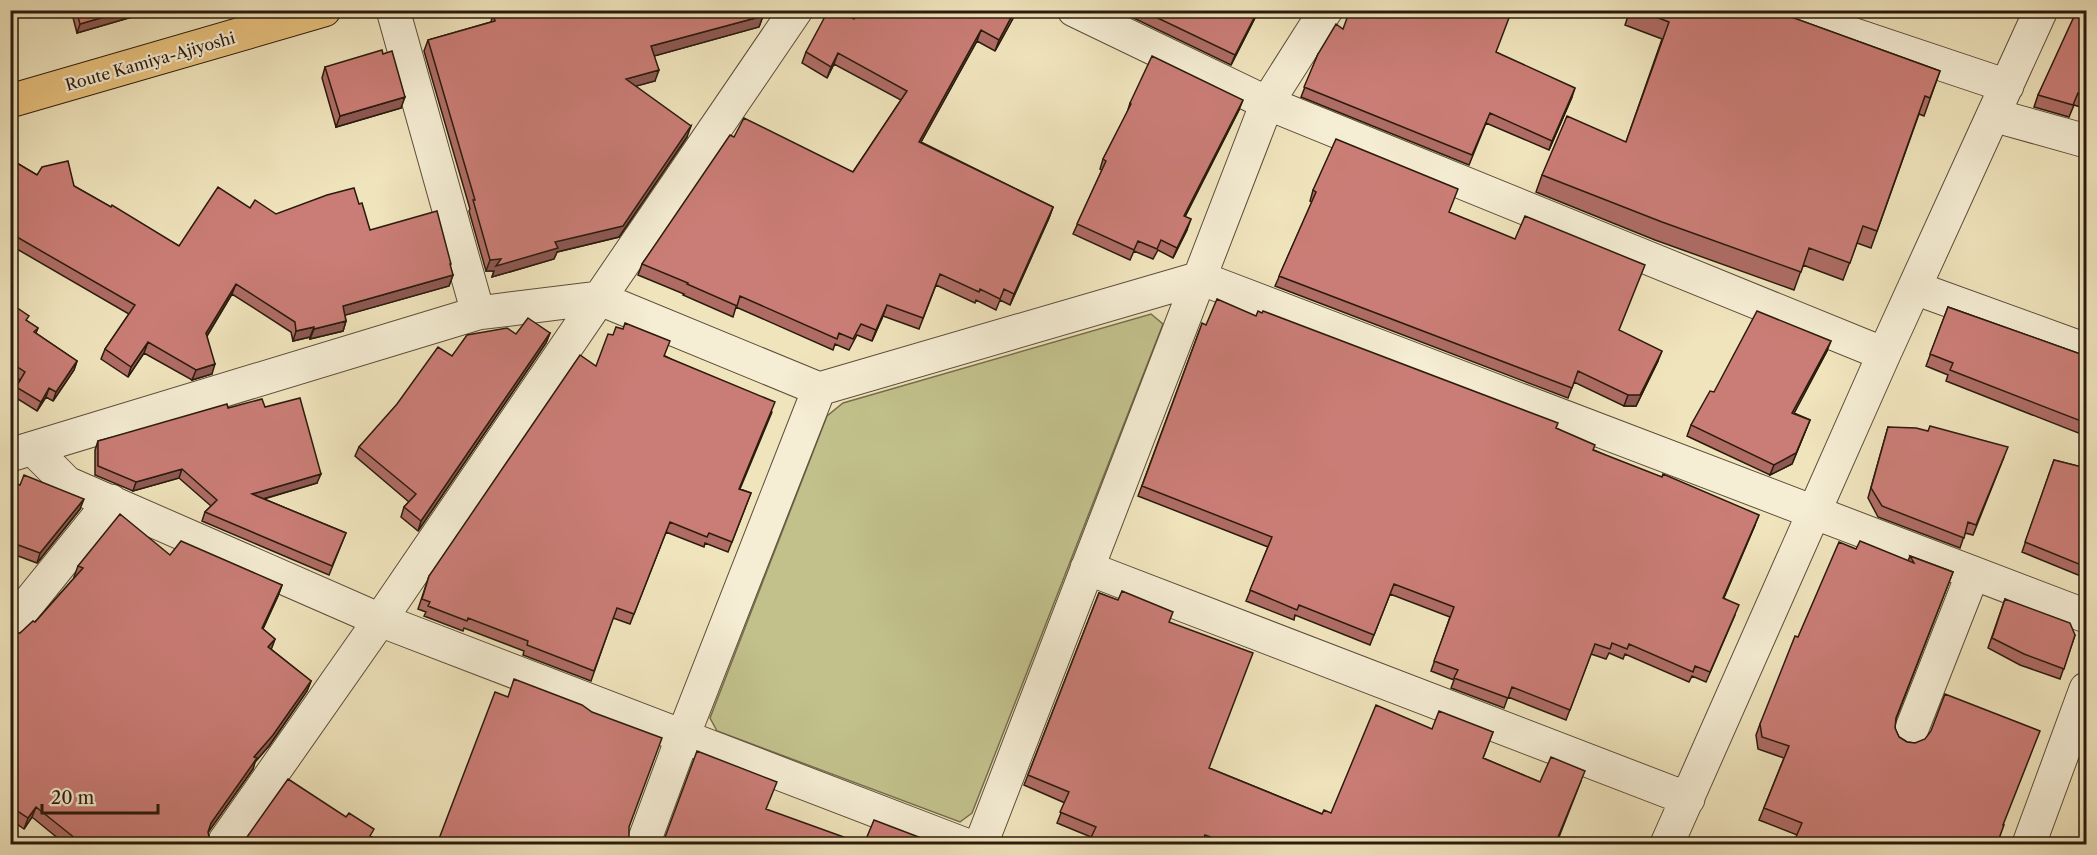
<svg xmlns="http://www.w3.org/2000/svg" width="2097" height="855" font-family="'Libre Caslon Text',serif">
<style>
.park{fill:#c2c18c;stroke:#766e4c;stroke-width:1.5}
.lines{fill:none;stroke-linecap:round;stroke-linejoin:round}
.minor-casing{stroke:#5c4d39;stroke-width:35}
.major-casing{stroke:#2b1b0d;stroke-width:35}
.minor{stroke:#f5edd4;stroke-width:33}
.major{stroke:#e8c27e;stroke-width:33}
.wall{fill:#ae6c65;stroke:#2b1b0d;stroke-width:1.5}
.shaded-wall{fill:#8d5853;stroke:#2b1b0d;stroke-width:1.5}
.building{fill:#ca7d76;stroke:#2b1b0d;stroke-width:1.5}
.labels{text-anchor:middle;stroke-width:4.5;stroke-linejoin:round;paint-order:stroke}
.street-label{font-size:16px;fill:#2b1b0d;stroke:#f5edd4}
</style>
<rect width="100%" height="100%" fill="#f0e4bd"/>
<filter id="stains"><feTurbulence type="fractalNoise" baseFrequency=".00333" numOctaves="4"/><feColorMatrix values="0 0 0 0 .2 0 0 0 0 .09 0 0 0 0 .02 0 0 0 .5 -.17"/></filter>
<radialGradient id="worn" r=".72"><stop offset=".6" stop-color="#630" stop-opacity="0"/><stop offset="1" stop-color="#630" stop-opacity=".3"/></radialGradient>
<path class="park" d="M 1151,314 L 1163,324 L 972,813 L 960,822 L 717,731 L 710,718 L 827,416 L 843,403 Z"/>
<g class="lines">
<g class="minor-casing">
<path id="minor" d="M 393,10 L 478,313
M 1074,10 L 1267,103 L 1884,354
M 1780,10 L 2007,86
M 1993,115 L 2086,141
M 1915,288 L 2086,350
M 33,449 L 67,483 L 380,620 L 963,844
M 10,455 L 478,313 L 598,298 L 819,389 L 1200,278 L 2086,616
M 1087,568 L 1688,799
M 10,626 L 111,501
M 1909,736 L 1973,573
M 223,844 L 380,620 L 796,10
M 643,844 L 683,736 L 819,389
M 981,844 L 1267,103 L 1326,10
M 1667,844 L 1884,354 L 2041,10
M 2029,844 L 2086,689"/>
</g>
<g class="major-casing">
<path id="major" d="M 10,101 L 324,10"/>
</g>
<use href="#minor" class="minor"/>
<use href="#major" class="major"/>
</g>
<path class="wall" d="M 71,10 L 156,10 L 77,33 Z
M 1117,10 L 1259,10 L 1231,65 Z
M 1630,10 L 1772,10 L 1940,71 L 1924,116 L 1919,114 L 1871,248 L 1857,243 L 1843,280 L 1803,265 L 1794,290 L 1655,240 L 1536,192 L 1542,175 L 1626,142 L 1662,39 L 1625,25 Z
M 2086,10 L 2086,109 L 2074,105 L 2069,117 L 2034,107 L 2038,95 Z
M 1016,13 L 995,51 L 977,41 L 921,142 L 1053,207 L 1049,218 L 1010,305 L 1000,300 L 996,310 L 976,300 L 975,303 L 936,285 L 919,329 L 883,316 L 872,341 L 857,335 L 849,350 L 835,344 L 833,350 L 736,307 L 733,317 L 683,295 L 684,294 L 638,275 L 642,264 L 734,137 L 853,172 L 901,100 L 834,64 L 827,78 L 802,63 L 806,52 Z
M 493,14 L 763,16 L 759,27 L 654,56 L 655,81 L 636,86 L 687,137 L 619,237 L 557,252 L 554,259 L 492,277 L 494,271 L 486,271 L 469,211 L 470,209 L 424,51 L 428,40 L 491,22 Z
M 1343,29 L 1496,52 L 1572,97 L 1549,150 L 1486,123 L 1469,165 L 1301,97 L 1318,54 Z
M 325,67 L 401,108 L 336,127 L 322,78 Z
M 1130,103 L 1239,110 L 1185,217 L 1187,230 L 1173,258 L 1158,250 L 1153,259 L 1134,251 L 1130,260 L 1073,234 L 1102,170 L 1100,169 L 1103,159 L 1127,113 Z
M 10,159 L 37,175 L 74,186 L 179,246 L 250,208 L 276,214 L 359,204 L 370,230 L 450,267 L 453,275 L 449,286 L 345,315 L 346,321 L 343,331 L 310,339 L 310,337 L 293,341 L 291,332 L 232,294 L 207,336 L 212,374 L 192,380 L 144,353 L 128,377 L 101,359 L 105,349 L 129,314 L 10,245 Z
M 1313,190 L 1449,212 L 1620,331 L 1658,361 L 1636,406 L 1624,406 L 1574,382 L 1568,398 L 1275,286 L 1312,202 L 1310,201 Z
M 10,303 L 27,321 L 38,328 L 36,333 L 77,361 L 74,370 L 53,401 L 46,397 L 37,411 L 13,396 L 16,387 L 20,380 L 10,374 Z
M 1948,307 L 2086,356 L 2086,436 L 1946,381 L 1948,375 L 1926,366 Z
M 1256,316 L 1556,428 L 1594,450 L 1755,525 L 1724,598 L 1735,615 L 1706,682 L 1692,676 L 1689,682 L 1625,654 L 1623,659 L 1609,653 L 1606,659 L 1591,654 L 1566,720 L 1508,697 L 1504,708 L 1451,688 L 1454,680 L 1431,671 L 1450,617 L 1390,594 L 1370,645 L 1295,615 L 1294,620 L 1246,601 L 1268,547 L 1138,496 L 1200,329 L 1206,325 Z
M 550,333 L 546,343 L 418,531 L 401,517 L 404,507 L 409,502 L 355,456 L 359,447 L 452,356 L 516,334 Z
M 1827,351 L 1794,413 L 1810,420 L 1792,464 L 1770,475 L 1687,436 L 1691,425 L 1714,392 Z
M 665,356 L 772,412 L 740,489 L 751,493 L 728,552 L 705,543 L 704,547 L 666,532 L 630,624 L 613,618 L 591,681 L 523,655 L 524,651 L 464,628 L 463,631 L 424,616 L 426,612 L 418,609 L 429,576 L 596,366 Z
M 265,407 L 317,483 L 264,499 L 346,533 L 329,575 L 202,521 L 205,512 L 211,506 L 179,478 L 133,491 L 95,475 L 95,450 L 98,441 L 228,408 Z
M 1888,427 L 2004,457 L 1973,535 L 1965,533 L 1960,548 L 1878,517 L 1868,498 Z
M 2054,460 L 2086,468 L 2086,575 L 2084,574 L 2083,577 L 2022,552 Z
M 10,482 L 80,509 L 37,563 L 10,553 Z
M 1856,549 L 1908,561 L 1910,556 L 1953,572 L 1896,719 L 1895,728 L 1899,737 L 1907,742 L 1915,743 L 2040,731 L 1797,835 L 1759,820 L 1784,758 L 1758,749 L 1756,735 L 1760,724 Z
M 170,555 L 282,585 L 278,596 L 263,629 L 275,639 L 271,649 L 311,681 L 307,691 L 269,746 L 255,762 L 253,769 L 208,832 L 210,841 L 213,844 L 65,844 L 32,817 L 24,829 L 10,819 L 10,634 L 20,633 L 35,622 L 75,577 L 74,577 L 78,566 Z
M 1099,593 L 1170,622 L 1209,768 L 1322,814 L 1331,813 L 1432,729 L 1493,732 L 1483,758 L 1540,782 L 1581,781 L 1559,837 L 1576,844 L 1088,844 L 1091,837 L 1057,823 L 1065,803 L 1024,785 Z
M 2005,599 L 2075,635 L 2060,679 L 2020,665 L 1988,648 Z"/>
<path class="shaded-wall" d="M 128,10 L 156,10 L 77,33 L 80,24 Z
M 1015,10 L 1017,10 L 1016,13 L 995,51 L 999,40 Z
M 1258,10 L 1259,10 L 1231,65 L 1235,55 Z
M 763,16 L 759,27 L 647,58 L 651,46 Z
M 981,30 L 977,41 L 915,153 L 919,142 Z
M 838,53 L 834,64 L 827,78 L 831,67 Z
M 659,70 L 655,81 L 622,90 L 626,79 Z
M 1575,88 L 1572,97 L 1549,150 L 1552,141 Z
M 405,97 L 401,108 L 336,127 L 340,116 Z
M 1243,100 L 1239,110 L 1180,226 L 1184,216 Z
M 691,126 L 687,137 L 619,237 L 557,252 L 554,259 L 492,277 L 494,271 L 486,271 L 490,260 L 555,242 Z
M 1053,207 L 1049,218 L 1010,305 L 1014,294 Z
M 1191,219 L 1187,230 L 1173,258 L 1177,248 Z
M 453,275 L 449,286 L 339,317 L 343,306 Z
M 236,284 L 232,294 L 202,344 L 206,333 Z
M 887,305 L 883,316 L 872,341 L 876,330 Z
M 346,321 L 343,331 L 310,339 L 314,329 Z
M 314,327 L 310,337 L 293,341 L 296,331 Z
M 550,333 L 546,343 L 418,531 L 421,521 Z
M 1831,341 L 1827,351 L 1789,423 L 1792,413 Z
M 148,342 L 144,353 L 128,377 L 131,367 Z
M 1662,351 L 1658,361 L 1636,406 L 1624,406 L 1628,395 Z
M 77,361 L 74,370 L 53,401 L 56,392 Z
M 215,364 L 212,374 L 192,380 L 196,370 Z
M 49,388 L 46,397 L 37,411 L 41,402 Z
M 1810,420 L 1792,464 L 1770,475 L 1774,465 Z
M 182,469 L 179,478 L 133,491 L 136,482 Z
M 321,474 L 317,483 L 249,503 L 252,494 Z
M 84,499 L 80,509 L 37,563 L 40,553 Z
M 1759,515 L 1755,525 L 1719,608 L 1723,598 Z
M 282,585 L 278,596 L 258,639 L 262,628 Z
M 275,639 L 271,650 L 268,647 Z
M 311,681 L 307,691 L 269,746 L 255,762 L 253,769 L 207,834 L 211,823 L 254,757 Z
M 36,807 L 32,817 L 24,829 L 28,818 Z"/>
<path class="building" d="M 76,10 L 128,10 L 80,24 Z
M 508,10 L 761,10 L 763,16 L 651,46 L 659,70 L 626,79 L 691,126 L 623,226 L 555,242 L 558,248 L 496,266 L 501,259 L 490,260 L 473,200 L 475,200 L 428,40 L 495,21 L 493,14 Z
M 832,10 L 839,10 L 854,19 L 859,10 L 1015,10 L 999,40 L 981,30 L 919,142 L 1053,207 L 1014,294 L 1004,289 L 1000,299 L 980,289 L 979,292 L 940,274 L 923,318 L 887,305 L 876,330 L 861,324 L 853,339 L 839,333 L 837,339 L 740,296 L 737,306 L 687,284 L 688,283 L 642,264 L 730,135 L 734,137 L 744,118 L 853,172 L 907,91 L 838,53 L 831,67 L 806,52 L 828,11 L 831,13 Z
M 1141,10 L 1258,10 L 1235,55 Z
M 1350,10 L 1512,10 L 1496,52 L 1575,88 L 1552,141 L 1490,113 L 1472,155 L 1304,87 L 1318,54 L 1336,24 L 1343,29 Z
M 1638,10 L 1772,10 L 1940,71 L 1930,98 L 1925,96 L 1877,231 L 1863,226 L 1850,263 L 1809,248 L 1801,272 L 1662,222 L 1542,175 L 1567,116 L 1626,142 L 1669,22 Z
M 2077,10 L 2086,10 L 2086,96 L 2078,93 L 2073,105 L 2038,95 Z
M 382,50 L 383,54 L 392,51 L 405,97 L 340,116 L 325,67 Z
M 1152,56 L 1243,100 L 1184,216 L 1191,219 L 1177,248 L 1161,240 L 1157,249 L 1138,241 L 1134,250 L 1077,224 L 1106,161 L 1103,159 L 1131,104 L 1130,103 Z
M 1336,139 L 1458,189 L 1449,212 L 1515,239 L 1525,216 L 1645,265 L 1619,330 L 1662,351 L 1640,395 L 1628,395 L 1578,371 L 1572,388 L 1279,276 L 1316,192 L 1313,190 Z
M 10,159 L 37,175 L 42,167 L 68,161 L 74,186 L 111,207 L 112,205 L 179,246 L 218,187 L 250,208 L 255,200 L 276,214 L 327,195 L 354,188 L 359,204 L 362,203 L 370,230 L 437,211 L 451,264 L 450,264 L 453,275 L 343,306 L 346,321 L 314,329 L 314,327 L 296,331 L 295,322 L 236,284 L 206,333 L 215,364 L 196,370 L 148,342 L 131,367 L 105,349 L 135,305 L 10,233 Z
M 1217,299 L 1256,316 L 1258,311 L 1262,313 L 1263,311 L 1558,423 L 1556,428 L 1595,445 L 1593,450 L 1662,477 L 1663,474 L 1759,515 L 1723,598 L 1739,605 L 1710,672 L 1695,666 L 1693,672 L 1629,644 L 1627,649 L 1612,643 L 1610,649 L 1595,644 L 1570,710 L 1512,687 L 1508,698 L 1454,678 L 1458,670 L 1434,661 L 1454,607 L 1394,584 L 1374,635 L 1299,605 L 1297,610 L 1250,590 L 1272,537 L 1142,486 L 1200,329 L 1202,323 L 1206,325 Z
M 10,303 L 29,316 L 26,320 L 38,328 L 34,332 L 77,361 L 56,392 L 49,388 L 41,402 L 16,387 L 25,372 L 10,362 Z
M 1948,307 L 2086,356 L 2086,423 L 1950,370 L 1953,363 L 1930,354 Z
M 1757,311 L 1831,341 L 1792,413 L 1810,420 L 1796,453 L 1774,465 L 1691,425 L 1710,391 L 1714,392 Z
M 528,318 L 550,333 L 421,521 L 404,507 L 416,494 L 359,447 L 397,404 L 438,347 L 452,356 L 467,335 L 507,328 L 516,334 Z
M 625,323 L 670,341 L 664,356 L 775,402 L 739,489 L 751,493 L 732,542 L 709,533 L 707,537 L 670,522 L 634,614 L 617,608 L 594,671 L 527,645 L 528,641 L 468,618 L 467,621 L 428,606 L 430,602 L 422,599 L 429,576 L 580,355 L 596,366 L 608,334 L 613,335 L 616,327 L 623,329 Z
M 300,398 L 321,474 L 252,494 L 346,533 L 332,566 L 205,512 L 217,500 L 182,469 L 136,482 L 98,466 L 98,441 L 227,404 L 228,408 L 262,399 L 265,407 Z
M 1930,426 L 2008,447 L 1976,525 L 1968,522 L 1964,538 L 1882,506 L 1871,488 L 1888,427 L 1916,428 L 1928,431 Z
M 2054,460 L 2086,468 L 2086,567 L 2025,542 Z
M 24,475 L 84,499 L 40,553 L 10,542 L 10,482 L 20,485 Z
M 120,514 L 170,555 L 181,541 L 282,585 L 262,628 L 275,639 L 268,647 L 311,681 L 273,735 L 254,757 L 257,758 L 211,823 L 208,832 L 210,841 L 213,844 L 80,844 L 81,843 L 36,807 L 28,818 L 10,806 L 10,634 L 20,633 L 33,621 L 35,622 L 83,568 L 78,566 Z
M 1860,541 L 1914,563 L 1910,556 L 1953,572 L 1896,718 L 1895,728 L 1899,737 L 1907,742 L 1915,743 L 1925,739 L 1931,731 L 1945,694 L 2040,731 L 2003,825 L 2004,825 L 1997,844 L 1793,844 L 1802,823 L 1764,808 L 1789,746 L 1762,737 L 1760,724 L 1795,636 L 1798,637 L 1839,542 L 1856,549 Z
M 1122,591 L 1173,612 L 1169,622 L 1253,653 L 1209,768 L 1322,814 L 1324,810 L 1331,813 L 1376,705 L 1432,729 L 1439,711 L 1493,732 L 1483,758 L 1540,782 L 1551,757 L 1585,771 L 1558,837 L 1576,844 L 1229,844 L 1205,835 L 1201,844 L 1088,844 L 1096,827 L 1060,812 L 1069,792 L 1028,775 L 1099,593 L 1118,600 Z
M 2005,599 L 2070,623 L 2075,635 L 2064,669 L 2024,654 L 1992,638 Z
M 514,679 L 582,705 L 592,712 L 662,738 L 629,827 L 629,837 L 632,844 L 437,844 L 495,692 L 508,697 Z
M 697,751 L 777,782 L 766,809 L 863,844 L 661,844 L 664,840 Z
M 288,779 L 346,817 L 349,813 L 374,829 L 370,836 L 384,844 L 242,844 Z
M 874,820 L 937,844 L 864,844 Z
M 2086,830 L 2086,844 L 2080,844 Z"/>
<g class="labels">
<g class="street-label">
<text transform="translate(150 61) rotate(-16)" y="6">Route Kamiya-Ajiyoshi</text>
</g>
</g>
<rect width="2097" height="855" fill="none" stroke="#f0e4bd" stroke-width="36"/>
<rect x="12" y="12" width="2073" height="831" fill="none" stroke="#2b1b0d" stroke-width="3"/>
<rect x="18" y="18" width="2061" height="819" fill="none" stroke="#2b1b0d" stroke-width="1.5"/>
<path d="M42 804v9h116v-9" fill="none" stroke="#2b1b0d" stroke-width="3"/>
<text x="51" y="804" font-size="18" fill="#2b1b0d" stroke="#f5edd4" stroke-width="4.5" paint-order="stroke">20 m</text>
<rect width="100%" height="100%" filter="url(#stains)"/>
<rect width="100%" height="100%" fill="url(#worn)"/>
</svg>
